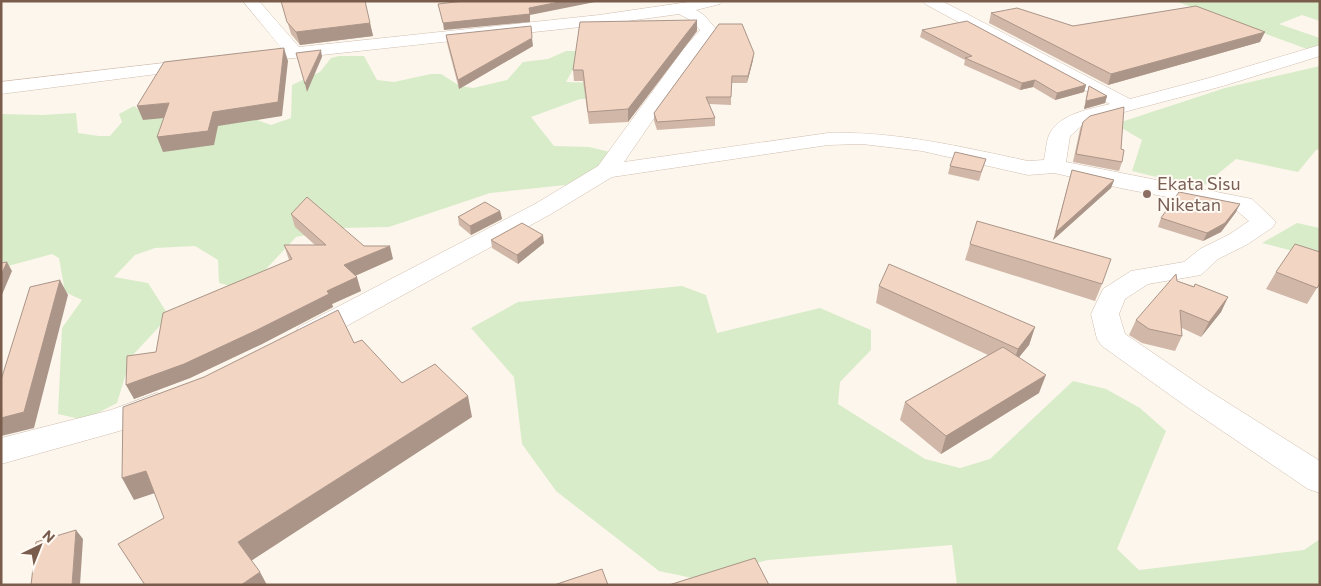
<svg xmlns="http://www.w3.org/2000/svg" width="1321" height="586" font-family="Commissioner,sans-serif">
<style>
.green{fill:#d8ecc9}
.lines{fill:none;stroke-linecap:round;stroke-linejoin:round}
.minor-casing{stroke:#d1beb0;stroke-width:1}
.minor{fill:#fff;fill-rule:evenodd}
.wall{fill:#d1b7a8}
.shaded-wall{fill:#aa9588}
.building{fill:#f3d5c3;stroke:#aa9588}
.education-dot{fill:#8d6e63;stroke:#fffaf3;stroke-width:2}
.labels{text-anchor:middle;stroke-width:4;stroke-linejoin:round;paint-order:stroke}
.education-label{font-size:18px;fill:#785e54;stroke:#fffaf3;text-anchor:start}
</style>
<rect width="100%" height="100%" fill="#fdf6ec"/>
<path class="green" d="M 1175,1 L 1320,1 L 1320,21 L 1302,15 L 1279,24 L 1320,38 L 1320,46 L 1307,49 Z
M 566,51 L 583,51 L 566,82 L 647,84 L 634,97 L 580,99 L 531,117 L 554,146 L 589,147 L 610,152 L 585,183 L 490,193 L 389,227 L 339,228 L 296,237 L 253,283 L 239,288 L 219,283 L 218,260 L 195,246 L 155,248 L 135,255 L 114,277 L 148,283 L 169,316 L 131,357 L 117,403 L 84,420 L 58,414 L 62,328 L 82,300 L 65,292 L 59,258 L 52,254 L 1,268 L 1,114 L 42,115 L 76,113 L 78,133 L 99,136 L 110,136 L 122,122 L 119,114 L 134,106 L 152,118 L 237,113 L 271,125 L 291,118 L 292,85 L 320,72 L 331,58 L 339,56 L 364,56 L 377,80 L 394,82 L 431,74 L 441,74 L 460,86 L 473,88 L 507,80 L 523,62 L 548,59 Z
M 1320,66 L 1320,149 L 1316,150 L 1298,172 L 1236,159 L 1201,188 L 1132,171 L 1142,140 L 1115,124 L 1225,88 Z
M 1297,223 L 1320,228 L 1320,258 L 1262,243 Z
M 682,286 L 706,295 L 717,333 L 820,308 L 871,330 L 871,350 L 840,382 L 838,404 L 925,459 L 960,468 L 990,459 L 1073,381 L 1106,389 L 1140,408 L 1166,431 L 1117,549 L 1139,570 L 1304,550 L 1320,539 L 1320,585 L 957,585 L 952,545 L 768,560 L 697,579 L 659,571 L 556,491 L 522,444 L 514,377 L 471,328 L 518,302 Z"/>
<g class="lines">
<g class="minor-casing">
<path id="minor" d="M 243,1 L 259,1 L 299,47 L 599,15 L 695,1 L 723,1 L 720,4 L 696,10 L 704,15 L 717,30 L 698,54 L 624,162 L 828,133 C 896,131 962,147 1028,161 L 1044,160 C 1046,152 1046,140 1050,133 C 1061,113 1091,109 1110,104 L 925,4 L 922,1 L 942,1 L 1130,99 L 1209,78 L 1320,45 L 1320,56 L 1223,86 L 1086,122 L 1070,136 L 1066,162 L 1252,199 L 1276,222 L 1273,227 L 1248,244 L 1218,259 L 1201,275 L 1148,284 L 1125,299 L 1119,314 L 1125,334 L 1209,391 L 1320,461 L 1320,493 L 1308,489 L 1187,407 L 1102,346 L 1097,339 L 1091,314 L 1103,289 L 1131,271 L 1184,262 L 1200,249 L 1230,234 L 1249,221 L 1236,210 L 1125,189 L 1054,173 L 1028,175 L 922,151 L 862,144 L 828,145 L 612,177 L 551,214 L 319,341 L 309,344 L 299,341 L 294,334 L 299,327 L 535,204 L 598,166 L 685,47 L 700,30 L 692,21 L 679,14 L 599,25 L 248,63 L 242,62 L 239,58 L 242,54 L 282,49 Z
M 198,59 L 204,60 L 207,64 L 204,68 L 1,94 L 1,82 Z
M 157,393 L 168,397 L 173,405 L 168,413 L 130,428 L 1,464 L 1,438 L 111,410 Z"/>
</g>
<use href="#minor" class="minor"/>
</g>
<path class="wall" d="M 281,1 L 370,23 L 373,36 L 300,45 L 291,34 Z
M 991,13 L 1073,26 L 1260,42 L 1108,85 L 989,23 Z
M 922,30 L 1086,85 L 1084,92 L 1055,100 L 1033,87 L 1020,90 L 964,65 L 965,60 L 920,37 Z
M 697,31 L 628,122 L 589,124 L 583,81 L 574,81 L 573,70 Z
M 446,35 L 533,46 L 459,89 L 447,43 Z
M 753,60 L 747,83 L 731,83 L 731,105 L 709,104 L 715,118 L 715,126 L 657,130 L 654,121 L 654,113 Z
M 1089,86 L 1107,96 L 1105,103 L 1084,109 L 1087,93 Z
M 1083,122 L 1121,149 L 1122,162 L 1119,171 L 1073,162 L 1080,129 Z
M 986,159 L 979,181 L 948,174 L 950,166 Z
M 1072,170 L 1114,180 L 1111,188 L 1053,240 Z
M 500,211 L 502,219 L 471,235 L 459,225 L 458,217 Z
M 1236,212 L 1221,232 L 1203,241 L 1158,227 L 1161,218 Z
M 291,214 L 364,246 L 393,259 L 355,276 L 361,291 L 332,304 L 333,307 L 262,344 L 190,378 L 134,399 L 156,352 L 289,260 L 284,245 L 315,245 L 295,227 Z
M 491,240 L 544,243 L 518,264 L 492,248 Z
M 970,244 L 1102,284 L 1095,301 L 965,260 Z
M 1276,272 L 1320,283 L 1307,304 L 1266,289 Z
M 1177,281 L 1228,297 L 1221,312 L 1201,337 L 1182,328 L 1182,336 L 1175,351 L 1142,343 L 1129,335 L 1136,320 Z
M 879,286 L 1035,327 L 1029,345 L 1019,357 L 1039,393 L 941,454 L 900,420 L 905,402 L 988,355 L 876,303 Z"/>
<path class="shaded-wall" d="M 564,1 L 600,1 L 530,15 L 530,22 L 444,30 L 443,23 L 529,8 Z
M 697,20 L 697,31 L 628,122 L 628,109 Z
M 370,23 L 373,36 L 300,45 L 296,32 Z
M 1265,32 L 1260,42 L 1108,85 L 1111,74 Z
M 532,38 L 533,46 L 459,89 L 458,80 Z
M 284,48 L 288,61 L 282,116 L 218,126 L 214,145 L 163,152 L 157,137 L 213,112 Z
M 321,50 L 322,57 L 307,92 L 305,84 Z
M 754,53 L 753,60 L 747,83 L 748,76 Z
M 1035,80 L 1033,87 L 1020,90 L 1022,83 Z
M 1086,85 L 1084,92 L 1055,100 L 1057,93 Z
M 1107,96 L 1105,103 L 1084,109 L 1086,101 Z
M 169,103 L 175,117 L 143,120 L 137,106 Z
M 1114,180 L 1111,188 L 1053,240 L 1056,232 Z
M 1240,204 L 1236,212 L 1221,232 L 1203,241 L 1207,233 Z
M 500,211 L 502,219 L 471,235 L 470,226 Z
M 543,235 L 544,243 L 518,264 L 517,255 Z
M 390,246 L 393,259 L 348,279 L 344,265 Z
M 7,262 L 12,271 L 1,297 L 1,275 Z
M 357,277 L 361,291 L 332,304 L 333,307 L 262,344 L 190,378 L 134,399 L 126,385 L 327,291 Z
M 60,280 L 68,295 L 34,428 L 1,436 L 1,418 Z
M 1228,297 L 1221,312 L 1201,337 L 1209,322 Z
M 1035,327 L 1029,345 L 1012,366 L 1018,349 Z
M 1046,375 L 1039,393 L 941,454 L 946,436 Z
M 468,396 L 472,417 L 248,563 L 238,542 Z
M 146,471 L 158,492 L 134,500 L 122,478 Z
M 76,530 L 83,539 L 80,585 L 72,585 Z
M 260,572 L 267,585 L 241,585 Z"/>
<path class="building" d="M 281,1 L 365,1 L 370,23 L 296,32 L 287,22 Z
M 464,1 L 564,1 L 529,8 L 530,14 L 443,23 L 438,4 Z
M 1196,6 L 1265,32 L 1111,74 L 991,13 L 1017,8 L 1073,26 Z
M 697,20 L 628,109 L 588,112 L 583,70 L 573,70 L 580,22 Z
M 967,21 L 1086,85 L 1057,93 L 1035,80 L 1022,83 L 965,58 L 972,56 L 922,30 Z
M 719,24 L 742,24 L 754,53 L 748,76 L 732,76 L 731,97 L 706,97 L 715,118 L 657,122 L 654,113 Z
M 531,26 L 532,38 L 458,80 L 446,35 Z
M 284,48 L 278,102 L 213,112 L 208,131 L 157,137 L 169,103 L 137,106 L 164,62 Z
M 321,50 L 305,84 L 296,53 Z
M 1089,86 L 1107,96 L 1086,101 Z
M 1124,107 L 1121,149 L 1124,150 L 1122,162 L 1076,154 L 1083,122 L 1090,116 Z
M 955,152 L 986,159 L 981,172 L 950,166 Z
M 1072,170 L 1114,180 L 1056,232 Z
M 1179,192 L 1240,204 L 1225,223 L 1207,233 L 1161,218 Z
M 307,197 L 364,246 L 390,246 L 344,265 L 357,277 L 327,291 L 329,294 L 257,330 L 184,364 L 126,385 L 127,356 L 156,352 L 163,313 L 292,259 L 284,245 L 326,245 L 291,214 Z
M 485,202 L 500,211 L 470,226 L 458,217 Z
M 977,221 L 1111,259 L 1102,284 L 970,244 Z
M 522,223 L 543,235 L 517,255 L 491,240 Z
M 1295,244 L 1320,252 L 1320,283 L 1317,288 L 1276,272 Z
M 7,262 L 1,275 L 1,263 Z
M 889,264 L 1035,327 L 1018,349 L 879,286 Z
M 1176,274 L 1177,281 L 1194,287 L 1195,284 L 1228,297 L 1209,322 L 1180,310 L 1182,336 L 1149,329 L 1136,320 Z
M 60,280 L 24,412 L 1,418 L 1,380 L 30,287 Z
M 338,310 L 354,343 L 362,340 L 402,383 L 435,364 L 468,396 L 238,542 L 260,572 L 241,585 L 145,585 L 118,544 L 164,518 L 146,471 L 122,478 L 123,407 L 204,377 Z
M 1003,347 L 1046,375 L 946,436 L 905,402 Z
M 76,530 L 72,585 L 31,585 L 36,542 Z
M 755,558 L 769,585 L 669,585 Z
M 602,569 L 608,585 L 554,585 Z"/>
<circle class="education-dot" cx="1147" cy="194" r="5"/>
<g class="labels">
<g class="education-label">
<text x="1157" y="190">Ekata Sisu<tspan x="1157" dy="21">Niketan</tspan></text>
</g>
</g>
<rect width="1321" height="586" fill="none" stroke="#7a5c4d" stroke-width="5"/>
<g transform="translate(40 546) rotate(43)" stroke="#fffaf3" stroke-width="4" paint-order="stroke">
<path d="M0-4L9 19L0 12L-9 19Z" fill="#7a5c4d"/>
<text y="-8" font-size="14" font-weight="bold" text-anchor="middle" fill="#7a5c4d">N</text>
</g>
</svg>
